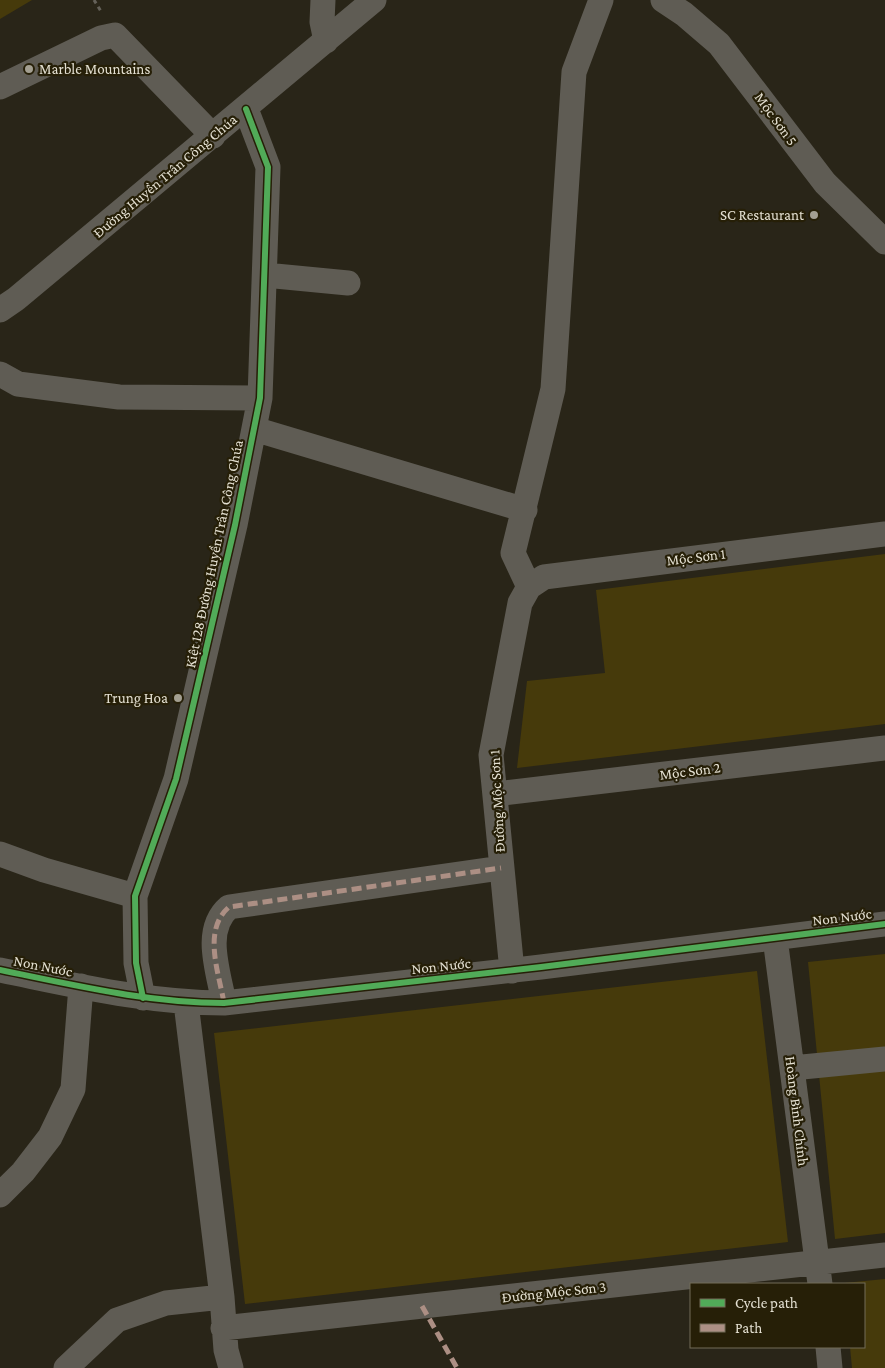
<svg xmlns="http://www.w3.org/2000/svg" width="885" height="1368" font-family="'Crimson Pro',serif">
<style>
.green{fill:#463a0b}
.lines{fill:none;stroke-linecap:round;stroke-linejoin:round}
.path{stroke:#646159;stroke-width:3;stroke-dasharray:4 4;stroke-linecap:butt}
.minor{stroke:#5f5c54;stroke-width:25}
.quiet{stroke:#ac8f84;stroke-width:5;stroke-dasharray:10 5;stroke-linecap:butt}
.cycleway-casing{stroke:#261f07;stroke-width:9}
.cycleway{stroke:#51ab58;stroke-width:6}
.poi-dot{fill:#a39f91;stroke:#261f07;stroke-width:2}
.labels{text-anchor:middle;stroke-width:4.5;stroke-linejoin:round;paint-order:stroke}
.poi-label{font-size:15px;fill:#e4e0d2;stroke:#261f07;text-anchor:end}
.street-label{font-size:15px;fill:#e4e0d2;stroke:#261f07}
</style>
<rect width="100%" height="100%" fill="#292518"/>
<path class="green" d="M 0,0 L 32,0 L 0,19 Z
M 885,554 L 885,724 L 517,768 L 527,681 L 605,673 L 596,590 Z
M 885,954 L 885,1233 L 835,1239 L 808,962 Z
M 757,971 L 788,1242 L 245,1304 L 214,1033 Z
M 885,1279 L 885,1368 L 852,1368 L 850,1347 L 864,1347 L 864,1284 L 844,1283 Z"/>
<g class="lines">
<path class="path" d="M 94,0 L 102,13"/>
<path class="minor" d="M 323,0 L 322,22 L 326,41
M 663,0 L 684,14 L 719,44 L 825,183 L 885,242
M 0,87 L 101,38 L 115,35 L 213,136
M 265,275 L 348,283
M 0,310 L 16,299 L 374,0
M 0,374 L 18,384 L 119,397 L 260,398
M 254,429 L 525,510
M 529,587 L 513,553 L 553,389 L 574,72 L 601,0
M 495,794 L 885,748
M 0,854 L 44,870 L 135,896
M 775,938 L 820,1284
M 0,970 C 74,985 148,1003 224,1003 L 541,967 L 885,924
M 512,971 L 491,755 L 520,603 L 529,587 L 544,577 L 885,534
M 143,998 L 136,963 L 135,896 L 176,779 L 235,525 L 260,398 L 268,167 L 246,109
M 186,1003 L 222,1297 L 226,1350 L 231,1368
M 224,1003 C 219,973 202,930 229,907 L 501,868
M 792,1068 L 885,1059
M 0,1195 L 23,1172 L 50,1137 L 73,1089 L 81,986
M 223,1328 L 885,1255
M 828,1347 L 830,1368
M 66,1368 L 117,1320 L 166,1303 L 222,1297"/>
<path class="quiet" d="M 224,1003 C 219,973 202,930 229,907 L 501,868
M 422,1306 L 457,1368"/>
<g class="cycleway-casing">
<path id="cycleway" d="M 0,970 C 74,985 148,1003 224,1003 L 541,967 L 885,924
M 143,998 L 136,963 L 135,896 L 176,779 L 235,525 L 260,398 L 268,167 L 246,109"/>
</g>
<use href="#cycleway" class="cycleway"/>
</g>
<g class="poi-dot">
<circle cx="29" cy="69" r="5"/>
<circle cx="814" cy="215" r="5"/>
<circle cx="178" cy="698" r="5"/>
</g>
<g class="labels">
<g class="poi-label">
<text x="39" y="74" text-anchor="start">Marble Mountains</text>
<text x="804" y="220">SC Restaurant</text>
<text x="168" y="703">Trung Hoa</text>
</g>
<g class="street-label">
<text transform="translate(776 119) rotate(54)" y="5">Mộc Sơn 5</text>
<text transform="translate(165 176) rotate(-40)" y="5">Đường Huyền Trân Công Chúa</text>
<text transform="translate(214 554) rotate(-78)" y="5">Kiệt 128 Đường Huyền Trân Công Chúa</text>
<text transform="translate(696 557) rotate(-7)" y="5">Mộc Sơn 1</text>
<text transform="translate(690 771) rotate(-7)" y="5">Mộc Sơn 2</text>
<text transform="translate(497 801) rotate(-93)" y="5">Đường Mộc Sơn 1</text>
<text transform="translate(842 917) rotate(-7)" y="5">Non Nước</text>
<text transform="translate(43 966) rotate(11)" y="5">Non Nước</text>
<text transform="translate(441 966) rotate(-6)" y="5">Non Nước</text>
<text transform="translate(797 1111) rotate(83)" y="5">Hoàng Bình Chính</text>
<text transform="translate(554 1292) rotate(-6)" y="5">Đường Mộc Sơn 3</text>
</g>
</g>
<rect x="690" y="1283" width="175" height="65" fill="#261f07" stroke="#726c58"/>
<rect x="700" y="1299" width="25" height="8" fill="#51ab58" stroke="#726c58"/>
<text x="735" y="1308" font-size="15" fill="#e4e0d2">Cycle path</text>
<rect x="700" y="1324" width="25" height="8" fill="#ac8f84" stroke="#726c58"/>
<text x="735" y="1333" font-size="15" fill="#e4e0d2">Path</text>
</svg>
